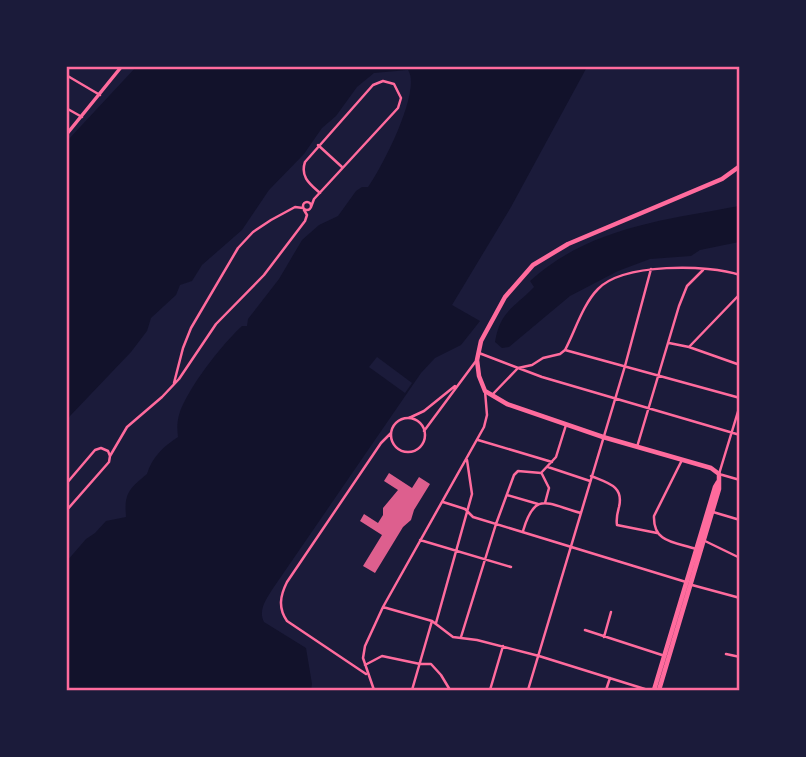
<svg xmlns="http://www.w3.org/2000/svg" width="806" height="757" font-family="'DejaVu Sans',sans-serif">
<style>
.water{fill:#12122b}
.pier{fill:#1b1b3a}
.building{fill:#dd5f8e}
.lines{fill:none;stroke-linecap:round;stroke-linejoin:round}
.minor{stroke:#ff6b9d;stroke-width:2.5}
.tertiary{stroke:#ff6b9d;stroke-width:3.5}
.primary{stroke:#ff6b9d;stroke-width:4.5}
.neatline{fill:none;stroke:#ff6b9d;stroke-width:2.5}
</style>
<rect width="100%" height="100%" fill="#1b1b3a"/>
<path class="water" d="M 136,67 L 587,67 L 511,207 L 452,305 L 480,321 L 461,345 L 435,358 L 421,373 L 276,584 C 269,595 257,609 264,622 L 306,648 L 312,684 L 311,690 L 67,690 L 67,561 L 86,539 L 95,533 L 106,521 L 126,517 C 124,493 129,489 147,474 C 152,457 163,447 178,437 C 177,429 177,422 179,415 C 186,390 223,343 242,326 L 247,326 L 248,319 L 279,279 L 302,240 L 319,225 L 338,216 L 356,191 L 362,187 L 368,187 C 382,168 422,90 408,70 L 374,73 L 357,87 L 336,116 L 322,128 L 304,154 L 269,190 L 242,230 L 202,265 L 192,281 L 180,285 L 176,295 L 151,318 L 147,331 L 131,352 L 70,416 L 67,422 L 67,141 Z
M 739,206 L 739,242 L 700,250 L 691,256 L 650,259 L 618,271 L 570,296 L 509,347 L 502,348 L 495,342 C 500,311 515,307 534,287 L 530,281 C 590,227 664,220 739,206 Z"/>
<path class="pier" d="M 377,357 L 412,383 L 405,393 L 369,367 Z"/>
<path class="building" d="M 389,473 L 412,488 L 419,477 L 430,484 L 414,510 L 411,520 L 403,527 L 375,573 L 363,566 L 382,535 L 360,521 L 364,514 L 378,523 L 383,515 L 383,508 L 398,490 L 384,481 Z"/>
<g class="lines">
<path class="minor" d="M 66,75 L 100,95
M 66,108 L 82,117
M 318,145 L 342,167
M303 206a4 4 0 1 1 8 0a4 4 0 1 1-8 0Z
M 311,207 L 314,199 L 398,108 L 401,98 L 394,84 L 383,81 L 373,85 L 305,162 C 300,177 310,184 320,193
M 669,343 L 689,347 L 740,365
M 689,347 L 740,294
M 565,350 L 740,398
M 479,353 L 542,377 L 740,435
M 174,383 L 183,348 L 191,328 L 238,248 L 253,232 L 271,220 L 295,207 L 303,208
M 492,395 L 518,368 L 532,365 L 543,358 L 560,354 L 565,350 C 575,331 583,304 598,289 C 623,263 708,264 740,275
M 740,405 L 719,474 L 740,480
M 409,418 L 424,411 L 455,386
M391 435a17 17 0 1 1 34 0a17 17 0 1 1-34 0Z
M 424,431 L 476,361
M 478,440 L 552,462
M 637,447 L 679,306 L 687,286 L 703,270
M 110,456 L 127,427 L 162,397 L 179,379 L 216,324 L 264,275 L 305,221 L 307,215 L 304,210
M 682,460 L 654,516 C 653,543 675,542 696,549
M 548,467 L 590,481
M 542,474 L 549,488 L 545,503
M 591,476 C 608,483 624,486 619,507 C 617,514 616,519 617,525 L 657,533
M 66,484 L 95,450 L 101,448 L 108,451 L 110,456 L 109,462 L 66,511
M 507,495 L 538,504
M 443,502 L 465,509 L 473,517 L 686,582
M 713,512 L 740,520
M 523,531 C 535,490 547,504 581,513
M 420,540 L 511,567
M 705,541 L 740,558
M 692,585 L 740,598
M 383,607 L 432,621 L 453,637 L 477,640 L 539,656 L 648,690
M 436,623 L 472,494 L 467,460
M 585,630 L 665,656
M 461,637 L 496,524 L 514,475 L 518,471 L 541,473 L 556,457 L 566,425
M 604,637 L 611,612
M 726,654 L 740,657
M 365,665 L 382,656 L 420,664 L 431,664 L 441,675 L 450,690
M 366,674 L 287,621 C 278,608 280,596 287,582 L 381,443 L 391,433
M 374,690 L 363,658 L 365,646 L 383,607 L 484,427 L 487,415 L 485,391
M 412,690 L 432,621
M 490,690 L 503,646
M 528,690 L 625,366 L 651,269
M 606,690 L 610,678"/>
<path class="tertiary" d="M 66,135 L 122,66"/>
<path class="primary" d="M 654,690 L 715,487 L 718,482
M 659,690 L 719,489 L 719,474 L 711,468 L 603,437 L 507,404 L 485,391 L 479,376 L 477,360 L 481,341 L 505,297 L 533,265 L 568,244 L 722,179 L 740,166"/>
</g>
<rect width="806" height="757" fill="none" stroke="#1b1b3a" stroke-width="136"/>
<rect x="68" y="68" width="670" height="621" class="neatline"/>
</svg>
